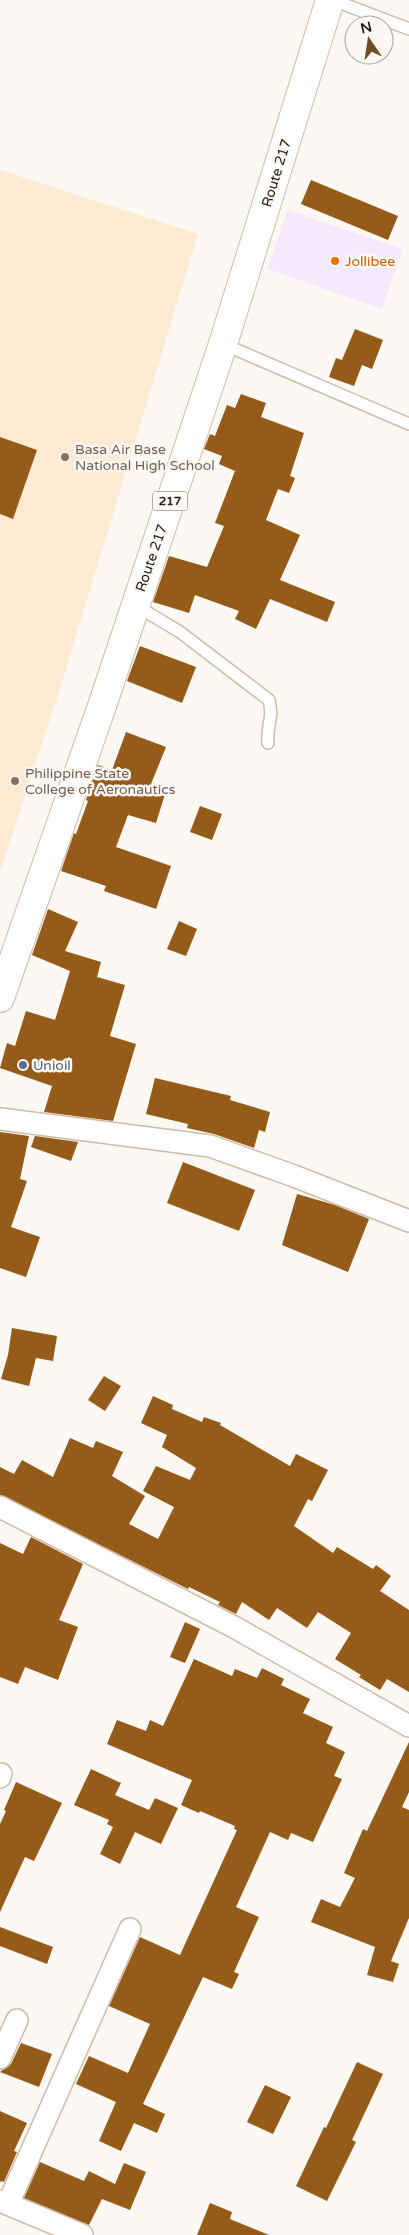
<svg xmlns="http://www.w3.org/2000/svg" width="409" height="2235" font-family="'Varela Round',sans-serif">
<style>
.commercial{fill:#f7e9fd}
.built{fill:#fee9d3}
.building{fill:#955b19}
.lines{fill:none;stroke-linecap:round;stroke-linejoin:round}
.service-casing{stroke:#cfbca8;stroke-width:14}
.minor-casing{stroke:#cfbca8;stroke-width:24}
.primary-casing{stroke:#cfbca8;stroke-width:30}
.service{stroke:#fff;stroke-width:11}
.minor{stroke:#fff;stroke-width:21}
.primary{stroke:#fff;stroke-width:28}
.food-dot{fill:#e8710a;stroke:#fcf8f4;stroke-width:2}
.education-dot{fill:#8d6e63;stroke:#fcf8f4;stroke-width:2}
.service-dot{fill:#5c6f8a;stroke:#fcf8f4;stroke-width:2}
.labels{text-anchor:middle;stroke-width:5;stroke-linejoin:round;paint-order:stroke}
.shield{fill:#fcf8f4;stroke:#68625b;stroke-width:1}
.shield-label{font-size:12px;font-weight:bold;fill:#29221a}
.street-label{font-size:14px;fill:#29221a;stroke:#fcf8f4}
.food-label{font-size:14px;fill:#c56008;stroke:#fcf8f4;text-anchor:start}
.education-label{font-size:14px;fill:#785e54;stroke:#fcf8f4;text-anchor:start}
.service-label{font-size:14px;fill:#4e5e75;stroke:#fcf8f4;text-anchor:start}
</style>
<rect width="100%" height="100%" fill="#fcf8f4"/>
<path class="commercial" d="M 288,210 L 403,249 L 382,309 L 267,269 Z"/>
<path class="built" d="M 0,170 L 198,234 L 59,692 L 0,871 Z"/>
<path class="building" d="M 311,180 L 398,216 L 388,240 L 301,204 Z
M 355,329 L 383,340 L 372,369 L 362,365 L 354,386 L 329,377 L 336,358 L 342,360 Z
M 241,394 L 266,403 L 261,417 L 304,433 L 290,476 L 295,478 L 289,493 L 278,489 L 266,520 L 300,535 L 280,580 L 335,602 L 327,622 L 270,599 L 256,629 L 235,619 L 239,611 L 195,595 L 189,613 L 153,602 L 169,556 L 207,567 L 224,526 L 215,523 L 235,471 L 219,464 L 222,456 L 204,449 L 210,434 L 215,436 L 227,405 L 235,408 Z
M 0,437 L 37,450 L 13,519 L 0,514 Z
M 140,646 L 196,667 L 182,703 L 127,681 Z
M 126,732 L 166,747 L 149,789 L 165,794 L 156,823 L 128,815 L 116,847 L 171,866 L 156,909 L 104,891 L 106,886 L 61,871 L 74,833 L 76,834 L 88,801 L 86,800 L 98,765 L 112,770 Z
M 200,806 L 222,814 L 212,840 L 190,832 Z
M 48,909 L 78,922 L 65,951 L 101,962 L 97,977 L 125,985 L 110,1036 L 136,1044 L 113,1121 L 44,1112 L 52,1086 L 0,1068 L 7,1043 L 15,1046 L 26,1011 L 55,1020 L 70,971 L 32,955 Z
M 179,921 L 197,929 L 186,956 L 167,949 Z
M 155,1078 L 231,1096 L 230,1100 L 270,1112 L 265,1132 L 259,1130 L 254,1148 L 214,1134 L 187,1128 L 188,1124 L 146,1114 Z
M 0,1132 L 29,1136 L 20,1179 L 27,1181 L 11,1227 L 40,1237 L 26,1277 L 0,1268 Z
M 35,1136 L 78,1142 L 71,1161 L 31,1147 Z
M 183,1162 L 255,1190 L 239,1231 L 167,1203 Z
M 297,1194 L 335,1205 L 369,1219 L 348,1272 L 282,1245 Z
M 12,1328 L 57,1336 L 53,1361 L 36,1358 L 29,1386 L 1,1379 L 8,1355 Z
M 104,1376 L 121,1386 L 105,1411 L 88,1400 Z
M 153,1396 L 173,1405 L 172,1409 L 202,1422 L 204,1417 L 221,1423 L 220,1425 L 290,1466 L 296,1454 L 328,1470 L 312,1501 L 308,1499 L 294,1526 L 333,1553 L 337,1547 L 373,1569 L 376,1565 L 391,1576 L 380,1591 L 409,1610 L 409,1692 L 387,1679 L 380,1690 L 359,1677 L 361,1675 L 335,1659 L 351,1633 L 318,1612 L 307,1628 L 277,1608 L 269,1620 L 242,1602 L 236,1614 L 218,1605 L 220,1602 L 189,1587 L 188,1589 L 0,1495 L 0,1467 L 14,1474 L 22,1460 L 53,1477 L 70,1438 L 93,1448 L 96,1441 L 123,1452 L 112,1476 L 145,1496 L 129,1524 L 158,1539 L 174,1507 L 143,1491 L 156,1466 L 190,1480 L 196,1468 L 162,1447 L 167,1435 L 141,1423 Z
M 31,1537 L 83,1564 L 59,1620 L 78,1627 L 58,1680 L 25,1667 L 18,1684 L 0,1677 L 0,1543 L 23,1554 Z
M 185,1622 L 200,1629 L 185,1663 L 170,1657 Z
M 194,1659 L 232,1676 L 235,1669 L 257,1678 L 262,1668 L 284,1679 L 281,1685 L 310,1699 L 303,1713 L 333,1727 L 326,1743 L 345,1752 L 334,1776 L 342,1779 L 313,1842 L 291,1833 L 288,1840 L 270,1832 L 236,1907 L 259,1917 L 234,1972 L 239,1974 L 232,1989 L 203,1977 L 143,2104 L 165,2114 L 157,2133 L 134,2123 L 121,2151 L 99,2141 L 116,2102 L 76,2084 L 89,2056 L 128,2073 L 150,2024 L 109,2006 L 140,1937 L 180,1955 L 237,1830 L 234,1829 L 235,1826 L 200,1811 L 199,1813 L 181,1805 L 192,1780 L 107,1744 L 117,1720 L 146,1731 L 150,1720 L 163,1726 Z
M 409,1742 L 409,1792 L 402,1807 L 409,1810 L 409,1918 L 391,1961 L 399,1964 L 393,1982 L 367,1975 L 375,1947 L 311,1922 L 321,1899 L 340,1907 L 355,1878 L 344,1873 L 363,1829 L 367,1831 Z
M 91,1769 L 121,1783 L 115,1795 L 149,1810 L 155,1798 L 178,1808 L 161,1844 L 135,1832 L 120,1864 L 100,1854 L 113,1827 L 107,1824 L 109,1820 L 74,1805 Z
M 16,1782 L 62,1803 L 34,1861 L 25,1857 L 0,1912 L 0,1824 L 6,1811 L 4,1810 Z
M 0,1927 L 53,1947 L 47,1964 L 0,1946 Z
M 21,2043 L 52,2054 L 39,2087 L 0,2072 L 11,2064 Z
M 357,2062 L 383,2074 L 352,2140 L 356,2142 L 327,2201 L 296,2186 L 324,2127 L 326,2128 Z
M 265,2085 L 291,2097 L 273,2134 L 247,2122 Z
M 0,2111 L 27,2123 L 14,2151 L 17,2152 L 4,2182 L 1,2181 L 0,2183 Z
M 40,2162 L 84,2181 L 89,2171 L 115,2184 L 124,2163 L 146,2172 L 130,2210 L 102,2199 L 89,2225 L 24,2198 Z
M 210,2203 L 232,2212 L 230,2219 L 269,2235 L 197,2235 Z"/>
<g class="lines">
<g class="service-casing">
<path id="service" d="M 333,0 L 409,29
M 223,344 L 409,424
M 135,605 L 180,632 L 269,700 C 274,719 266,726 268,743"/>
</g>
<g class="minor-casing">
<path id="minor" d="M 0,1119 L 210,1146 L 294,1176 L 409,1221
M 0,1507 L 234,1627 L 409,1726
M 0,1777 L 1,1774
M 0,2058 L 17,2020
M 0,2201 L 82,2235
M 8,2204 L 130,1929"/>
</g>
<g class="primary-casing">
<path id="primary" d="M 0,998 L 103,703 L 223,344 L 330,0"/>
</g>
<use href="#service" class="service"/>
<use href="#minor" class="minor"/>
<use href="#primary" class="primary"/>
</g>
<circle class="food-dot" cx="335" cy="261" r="5"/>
<g class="education-dot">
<circle cx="65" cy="457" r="5"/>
<circle cx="15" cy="781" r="5"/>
</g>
<circle class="service-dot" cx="23" cy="1065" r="5"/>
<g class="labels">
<rect class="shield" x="152.5" y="491.5" width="35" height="19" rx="4"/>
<g class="shield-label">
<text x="170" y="505">217</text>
</g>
<g class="street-label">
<text transform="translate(276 173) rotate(-73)" y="5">Route 217</text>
<text transform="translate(151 558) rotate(-71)" y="5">Route 217</text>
</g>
<g class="food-label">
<text x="345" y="266">Jollibee</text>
</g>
<g class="education-label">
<text x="75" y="454">Basa Air Base<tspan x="75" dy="16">National High School</tspan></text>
<text x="25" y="778">Philippine State<tspan x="25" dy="16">College of Aeronautics</tspan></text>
</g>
<g class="service-label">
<text x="33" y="1070">Unioil</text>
</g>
</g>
<g transform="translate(369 40) rotate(347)"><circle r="24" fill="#fcf8f4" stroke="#a8a29d"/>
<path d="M0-4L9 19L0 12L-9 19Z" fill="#6f4e25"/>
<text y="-8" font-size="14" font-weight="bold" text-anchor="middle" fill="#29221a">N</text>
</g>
</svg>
